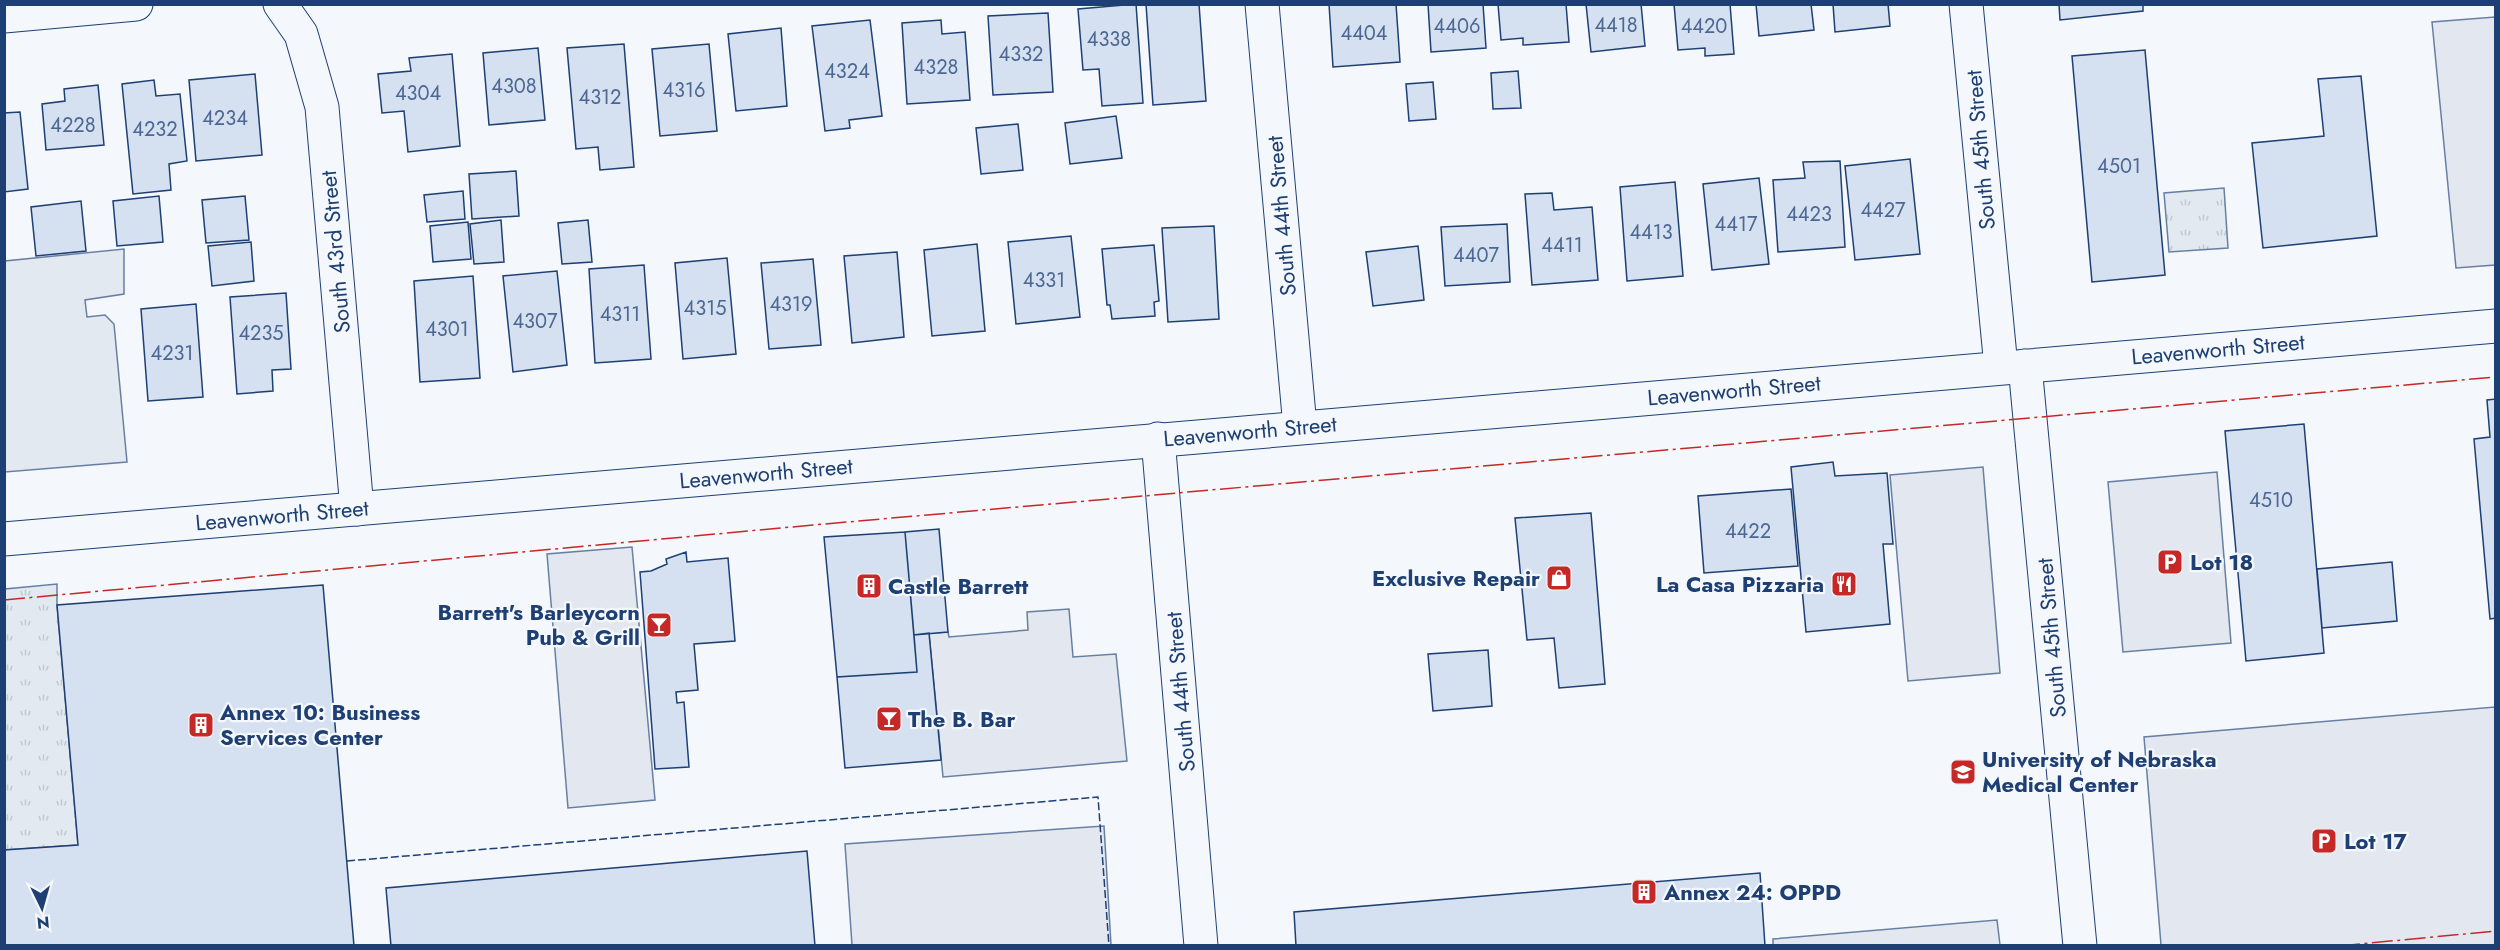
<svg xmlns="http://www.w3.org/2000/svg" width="2500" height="950" font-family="Jost,sans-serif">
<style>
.green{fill:#e3e9f0;stroke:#687fa3;stroke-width:1.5}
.park{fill:url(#park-tufts);stroke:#687fa3;stroke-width:1.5}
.parking{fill:#e3e8f0;stroke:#687fa3;stroke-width:1.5}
.building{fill:#d5e0f0;stroke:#1d3f73;stroke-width:1.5}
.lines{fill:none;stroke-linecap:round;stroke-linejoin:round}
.minor-casing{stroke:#1d3f73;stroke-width:35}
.primary-casing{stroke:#1d3f73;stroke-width:35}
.minor{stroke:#f4f7fb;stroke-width:33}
.primary{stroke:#f4f7fb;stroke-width:33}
.fence{stroke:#1d3f73;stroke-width:1.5;stroke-dasharray:8 3;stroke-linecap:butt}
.power{stroke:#c62828;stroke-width:1.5;stroke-dasharray:21 4.5 3 4.5;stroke-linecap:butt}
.labels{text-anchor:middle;stroke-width:4.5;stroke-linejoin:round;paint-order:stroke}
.number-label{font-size:20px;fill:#4b6792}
.street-label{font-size:22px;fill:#1d3f73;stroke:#f4f7fb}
.poi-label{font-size:22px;font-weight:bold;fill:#1d3f73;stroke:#f4f7fb;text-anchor:start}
</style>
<defs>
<pattern id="park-tufts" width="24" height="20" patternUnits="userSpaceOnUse" patternTransform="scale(1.5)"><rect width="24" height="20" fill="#e3e9f0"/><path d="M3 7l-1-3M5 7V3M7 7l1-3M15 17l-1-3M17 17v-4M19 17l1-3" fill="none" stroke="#c2c9d1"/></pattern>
</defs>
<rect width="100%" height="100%" fill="#f4f7fb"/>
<path class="green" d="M 124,249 L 124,294 L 85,300 L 87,317 L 105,315 L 114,324 L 127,462 L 5,472 L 5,261 Z"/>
<path class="park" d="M 2224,188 L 2228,248 L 2169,252 L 2164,193 Z
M 57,584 L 57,605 L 78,845 L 5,850 L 5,589 Z"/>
<path class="parking" d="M 2495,17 L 2495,265 L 2456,268 L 2432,22 Z
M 1983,467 L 2000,673 L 1908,681 L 1890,475 Z
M 2217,472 L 2231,643 L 2123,652 L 2108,482 Z
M 632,547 L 655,800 L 568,808 L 547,554 Z
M 1069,609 L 1073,657 L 1116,654 L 1127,761 L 943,777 L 929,633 L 948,632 L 949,637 L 1028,630 L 1027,612 Z
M 2495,707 L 2495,945 L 2161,945 L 2144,737 Z
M 1104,826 L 1111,945 L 852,945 L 845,844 Z
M 1997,920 L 2000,945 L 1773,945 L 1773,939 Z"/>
<path class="building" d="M 1136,4 L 1143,103 L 1102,106 L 1099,69 L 1083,70 L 1078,9 Z
M 1146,4 L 1199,4 L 1206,101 L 1153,105 Z
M 1329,4 L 1396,4 L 1400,62 L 1333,67 Z
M 1428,4 L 1483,4 L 1486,48 L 1431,52 Z
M 1498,4 L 1566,4 L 1569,42 L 1523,45 L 1523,38 L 1501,40 Z
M 1586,4 L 1641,4 L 1645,46 L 1591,52 Z
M 1674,4 L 1730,4 L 1734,54 L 1705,56 L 1705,48 L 1678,50 Z
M 1756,4 L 1811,4 L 1814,30 L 1759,36 Z
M 1833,4 L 1888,4 L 1890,26 L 1835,32 Z
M 2059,4 L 2143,4 L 2143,11 L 2060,20 Z
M 1048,13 L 1053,92 L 993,95 L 988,16 Z
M 870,20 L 882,116 L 849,120 L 850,128 L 825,131 L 812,26 Z
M 941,20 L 942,34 L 965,32 L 970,100 L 907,104 L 902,23 Z
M 781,28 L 787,106 L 736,111 L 728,34 Z
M 624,44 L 634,167 L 600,170 L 598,147 L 576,149 L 567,48 Z
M 709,44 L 717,131 L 660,136 L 652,49 Z
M 538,48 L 545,120 L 489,125 L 483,53 Z
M 2145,50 L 2165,275 L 2092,282 L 2072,56 Z
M 452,54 L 460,146 L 408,152 L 404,111 L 382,113 L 378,74 L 411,71 L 409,58 Z
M 1518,71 L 1521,108 L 1493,109 L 1491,73 Z
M 255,74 L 262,155 L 196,161 L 189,80 Z
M 2361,76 L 2377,236 L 2263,248 L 2252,143 L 2324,136 L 2318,79 Z
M 154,80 L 156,96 L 180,94 L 187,161 L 169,164 L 171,190 L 133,194 L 122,84 Z
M 1433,82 L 1436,119 L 1409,121 L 1406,84 Z
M 98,85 L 104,145 L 46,150 L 42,104 L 65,101 L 64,89 Z
M 20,112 L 28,189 L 4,192 L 4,113 Z
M 1116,116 L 1122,158 L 1070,164 L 1065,123 Z
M 1018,124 L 1023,170 L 981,174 L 976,128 Z
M 1910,159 L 1920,254 L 1855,260 L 1845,166 Z
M 1840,161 L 1845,247 L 1778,252 L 1773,180 L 1805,178 L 1803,162 Z
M 516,171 L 519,216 L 472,219 L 469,174 Z
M 1759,178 L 1769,264 L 1712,270 L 1703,184 Z
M 1675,182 L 1683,276 L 1627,281 L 1620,187 Z
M 463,191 L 465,219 L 427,222 L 424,195 Z
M 1552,193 L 1554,210 L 1592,207 L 1598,280 L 1532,285 L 1525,194 Z
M 159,196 L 163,242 L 117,246 L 113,201 Z
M 245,196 L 249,240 L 206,243 L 202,200 Z
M 81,201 L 86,251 L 36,256 L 31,207 Z
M 501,220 L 504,262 L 474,264 L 470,224 Z
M 588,220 L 592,262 L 562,264 L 558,223 Z
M 468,222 L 471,259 L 433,262 L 430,226 Z
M 1507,224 L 1510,282 L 1445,286 L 1441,227 Z
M 1214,226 L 1219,319 L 1168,322 L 1162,228 Z
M 1071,236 L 1080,317 L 1016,324 L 1008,242 Z
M 251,242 L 254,281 L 212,286 L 208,246 Z
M 977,244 L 985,331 L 932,336 L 924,250 Z
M 1154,245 L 1159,301 L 1154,302 L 1155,316 L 1112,319 L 1110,305 L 1107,305 L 1102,249 Z
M 1418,246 L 1424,300 L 1373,306 L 1366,252 Z
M 897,252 L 904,337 L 852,343 L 844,256 Z
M 727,258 L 736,354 L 683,359 L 675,263 Z
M 813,259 L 821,345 L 769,349 L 761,263 Z
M 644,265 L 651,359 L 595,363 L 589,269 Z
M 557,271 L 567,365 L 513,372 L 503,276 Z
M 473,276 L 480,378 L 420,382 L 414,281 Z
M 286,293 L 291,369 L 272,370 L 273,391 L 237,394 L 230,297 Z
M 196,304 L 203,397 L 148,401 L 141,309 Z
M 2496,399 L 2496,618 L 2490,619 L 2474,439 L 2490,437 L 2487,400 Z
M 2304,424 L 2324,653 L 2246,661 L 2225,431 Z
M 1833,462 L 1835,476 L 1887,473 L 1893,544 L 1883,544 L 1890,624 L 1806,632 L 1791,467 Z
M 1791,489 L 1798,566 L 1704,573 L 1698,496 Z
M 1591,513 L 1605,684 L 1559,688 L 1554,638 L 1527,640 L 1515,518 Z
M 939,529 L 948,632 L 914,635 L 905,532 Z
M 905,532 L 917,672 L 837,677 L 824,537 Z
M 686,552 L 687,562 L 728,558 L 735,641 L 694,644 L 698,690 L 676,692 L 677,703 L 684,702 L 689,767 L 655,769 L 640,572 L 651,571 L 667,564 L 666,559 Z
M 2392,562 L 2397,621 L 2322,628 L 2317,569 Z
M 323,585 L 354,946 L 4,946 L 4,850 L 78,845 L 57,605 Z
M 929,633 L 941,760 L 845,768 L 837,677 L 917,672 L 914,635 Z
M 1488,650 L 1492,706 L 1433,711 L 1428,654 Z
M 807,851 L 815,946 L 391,946 L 386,888 Z
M 1760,873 L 1765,946 L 1296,946 L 1294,912 Z"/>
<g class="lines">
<g class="minor-casing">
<path id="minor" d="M 280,4 L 301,34 L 322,107 L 357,509
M 1262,4 L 1300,427
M 1966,4 L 2001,367
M 4,16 L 136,4
M 2025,366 L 2080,946
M 1158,439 L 1201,946"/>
</g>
<g class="primary-casing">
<path id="primary" d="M 4,539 L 2496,326"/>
</g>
<use href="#minor" class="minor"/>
<use href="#primary" class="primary"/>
<path class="fence" d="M 347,861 L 1098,797 L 1109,946"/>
<path class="power" d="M 4,600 L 813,525 L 2496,377
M 2339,946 L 2496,931"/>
</g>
<defs>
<g id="parking-square" transform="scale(1.35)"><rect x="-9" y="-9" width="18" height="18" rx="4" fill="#c62828" stroke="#f4f7fb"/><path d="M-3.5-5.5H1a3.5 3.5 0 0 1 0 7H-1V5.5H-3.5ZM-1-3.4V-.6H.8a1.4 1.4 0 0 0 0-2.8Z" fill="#fff"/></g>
<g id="shop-square" transform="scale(1.35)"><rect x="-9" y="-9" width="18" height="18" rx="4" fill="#c62828" stroke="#f4f7fb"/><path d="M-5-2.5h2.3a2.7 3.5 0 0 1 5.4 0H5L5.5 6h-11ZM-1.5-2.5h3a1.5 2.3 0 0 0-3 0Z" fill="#fff"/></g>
<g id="restaurant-square" transform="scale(1.35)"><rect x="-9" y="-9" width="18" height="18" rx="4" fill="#c62828" stroke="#f4f7fb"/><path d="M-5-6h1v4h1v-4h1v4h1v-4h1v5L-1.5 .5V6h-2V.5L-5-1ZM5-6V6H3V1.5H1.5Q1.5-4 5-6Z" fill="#fff"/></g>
<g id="building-square" transform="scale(1.35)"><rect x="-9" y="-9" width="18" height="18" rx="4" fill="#c62828" stroke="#f4f7fb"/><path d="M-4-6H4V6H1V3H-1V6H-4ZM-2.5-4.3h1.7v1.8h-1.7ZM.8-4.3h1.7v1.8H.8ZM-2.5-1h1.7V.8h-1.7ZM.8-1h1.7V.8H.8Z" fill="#fff"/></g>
<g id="bar-square" transform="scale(1.35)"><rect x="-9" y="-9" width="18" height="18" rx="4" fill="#c62828" stroke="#f4f7fb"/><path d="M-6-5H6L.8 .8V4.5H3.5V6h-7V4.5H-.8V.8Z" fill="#fff"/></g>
<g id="university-square" transform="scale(1.35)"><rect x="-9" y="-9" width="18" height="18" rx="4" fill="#c62828" stroke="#f4f7fb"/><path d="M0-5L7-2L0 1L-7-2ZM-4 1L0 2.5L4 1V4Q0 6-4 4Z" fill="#fff"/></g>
</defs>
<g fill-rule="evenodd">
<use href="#parking-square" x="2170" y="562"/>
<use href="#shop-square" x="1559" y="578"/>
<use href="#restaurant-square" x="1844" y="584"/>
<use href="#building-square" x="869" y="586"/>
<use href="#bar-square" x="659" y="625"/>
<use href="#bar-square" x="889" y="719"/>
<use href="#building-square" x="201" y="725"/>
<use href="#university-square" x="1963" y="772"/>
<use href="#parking-square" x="2324" y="841"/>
<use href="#building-square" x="1644" y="892"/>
</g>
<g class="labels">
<g class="number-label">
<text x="1616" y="32">4418</text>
<text x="1457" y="33">4406</text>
<text x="1704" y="33">4420</text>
<text x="1364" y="40">4404</text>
<text x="1109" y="46">4338</text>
<text x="1021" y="61">4332</text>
<text x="936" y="74">4328</text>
<text x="847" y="78">4324</text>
<text x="514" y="93">4308</text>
<text x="684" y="97">4316</text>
<text x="418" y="100">4304</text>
<text x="600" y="104">4312</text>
<text x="225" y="125">4234</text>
<text x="73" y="132">4228</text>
<text x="155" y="136">4232</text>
<text x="2119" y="173">4501</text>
<text x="1883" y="217">4427</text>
<text x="1809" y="221">4423</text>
<text x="1736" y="231">4417</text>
<text x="1651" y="239">4413</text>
<text x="1562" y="252">4411</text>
<text x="1476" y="262">4407</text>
<text x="1044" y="287">4331</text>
<text x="791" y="311">4319</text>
<text x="705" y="315">4315</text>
<text x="620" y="321">4311</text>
<text x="535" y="328">4307</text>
<text x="447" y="336">4301</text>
<text x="261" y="340">4235</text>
<text x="172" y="360">4231</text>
<text x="2271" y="507">4510</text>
<text x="1748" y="538">4422</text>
</g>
<g class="street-label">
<text transform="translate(1980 150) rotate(-95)" y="8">South 45th Street</text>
<text transform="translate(1281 216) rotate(-95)" y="8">South 44th Street</text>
<text transform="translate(335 252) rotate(-95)" y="8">South 43rd Street</text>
<text transform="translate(2218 349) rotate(-5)" y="8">Leavenworth Street</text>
<text transform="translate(1734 390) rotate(-5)" y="8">Leavenworth Street</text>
<text transform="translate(1250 431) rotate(-5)" y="8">Leavenworth Street</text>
<text transform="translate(766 473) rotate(-5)" y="8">Leavenworth Street</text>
<text transform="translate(282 515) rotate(-5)" y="8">Leavenworth Street</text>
<text transform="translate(2051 638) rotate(-95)" y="8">South 45th Street</text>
<text transform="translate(1180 692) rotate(-95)" y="8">South 44th Street</text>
</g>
<g class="poi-label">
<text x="2190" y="570">Lot 18</text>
<text x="1540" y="586" text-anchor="end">Exclusive Repair</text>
<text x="1824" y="592" text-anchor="end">La Casa Pizzaria</text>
<text x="888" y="594">Castle Barrett</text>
<text x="640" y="620" text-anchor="end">Barrett's Barleycorn<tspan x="640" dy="25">Pub &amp; Grill</tspan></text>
<text x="220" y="720">Annex 10: Business<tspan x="220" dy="25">Services Center</tspan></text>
<text x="908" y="727">The B. Bar</text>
<text x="1982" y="767">University of Nebraska<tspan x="1982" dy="25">Medical Center</tspan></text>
<text x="2344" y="849">Lot 17</text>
<text x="1664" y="900">Annex 24: OPPD</text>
</g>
</g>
<rect width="2500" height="950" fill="none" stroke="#1d3f73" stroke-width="12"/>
<g transform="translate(42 908) rotate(175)" stroke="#f4f7fb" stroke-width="4.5" paint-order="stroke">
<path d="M0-4.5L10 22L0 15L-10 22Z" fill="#1d3f73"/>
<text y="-9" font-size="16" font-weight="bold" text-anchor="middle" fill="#1d3f73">N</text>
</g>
</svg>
